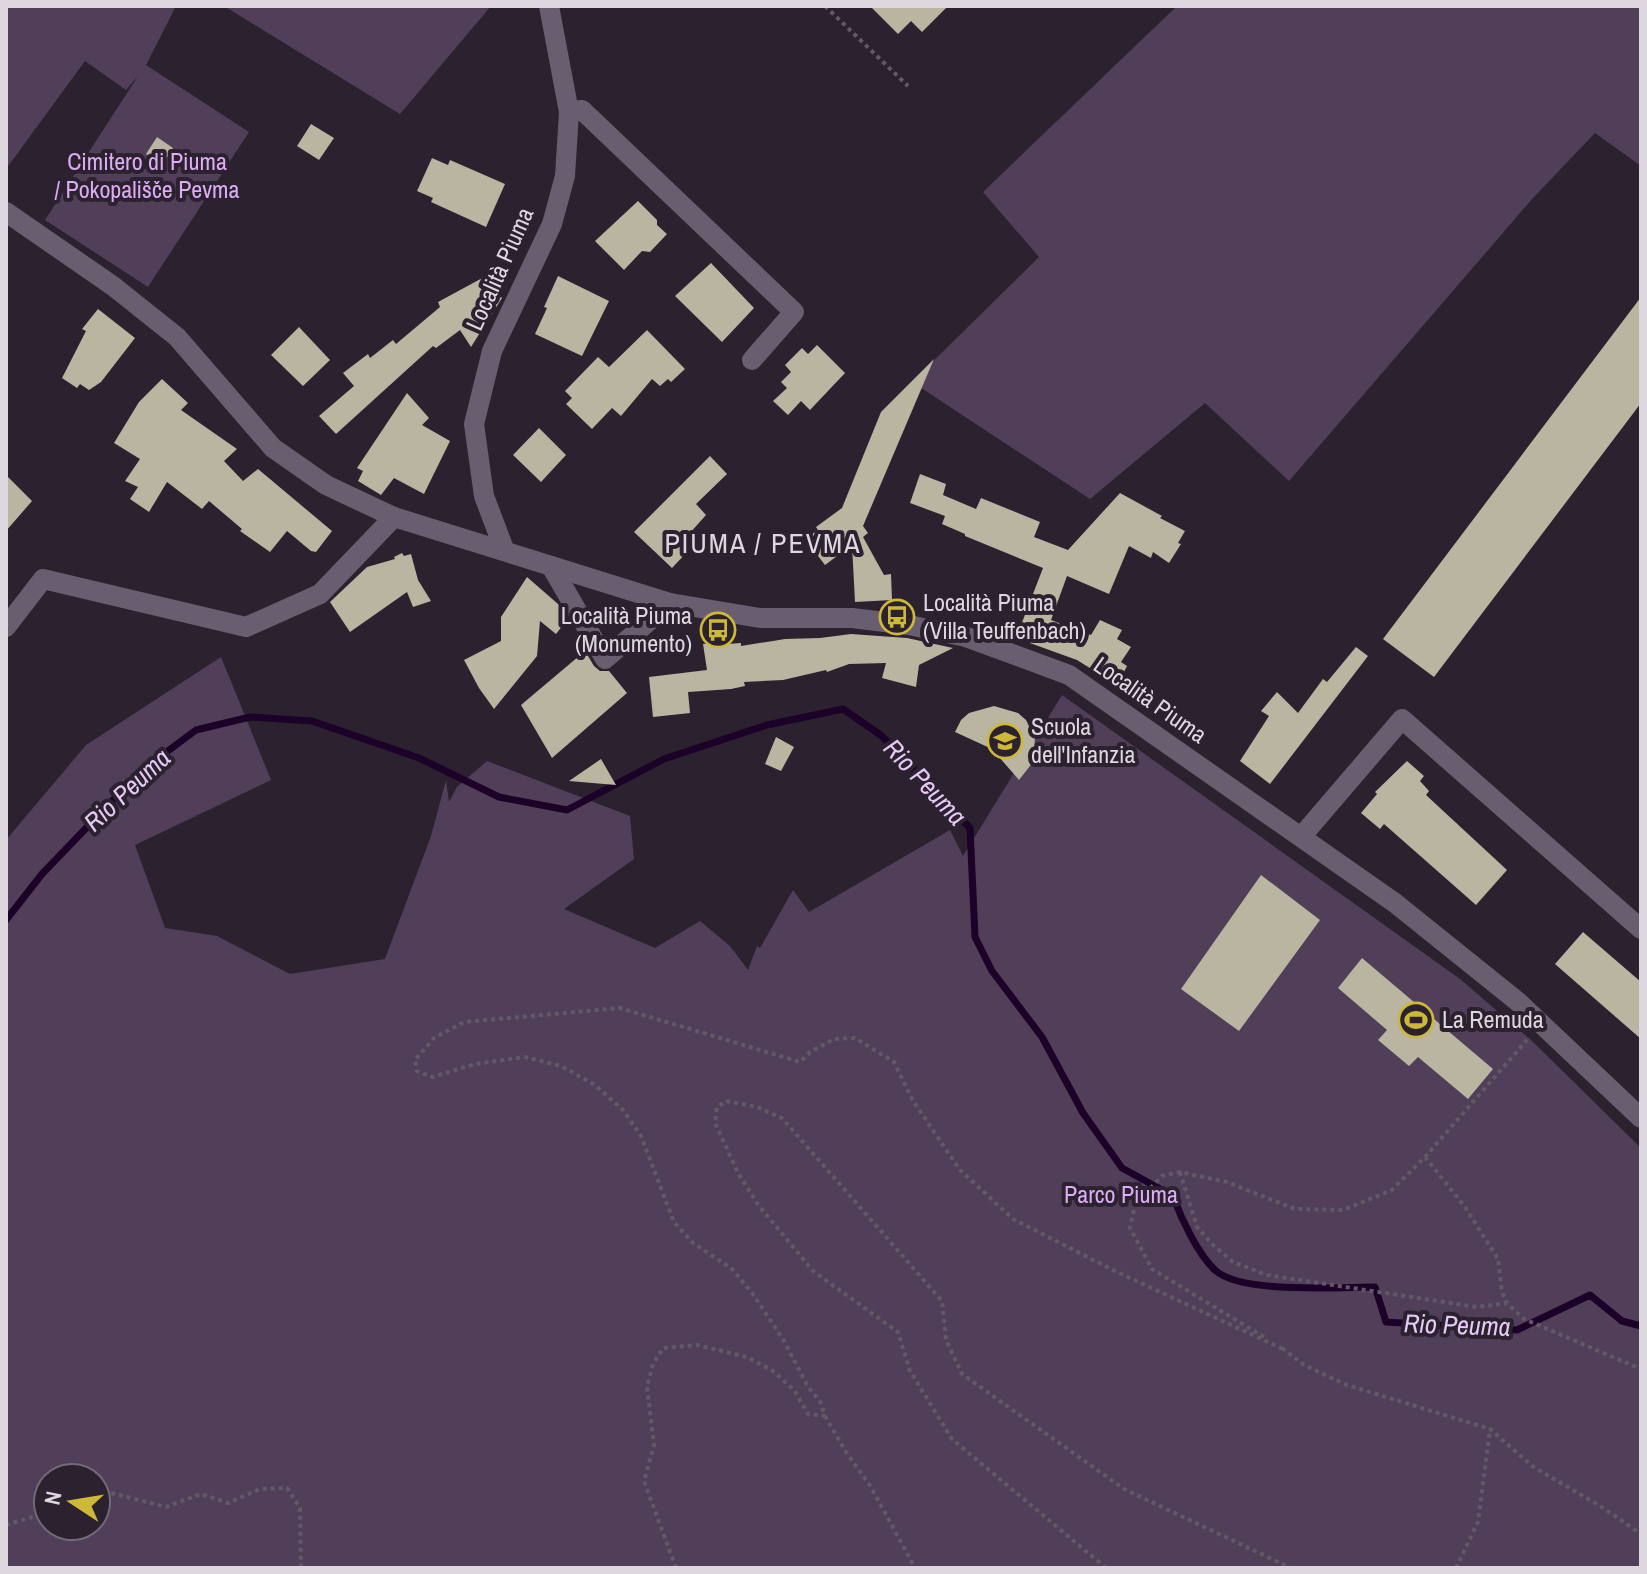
<svg xmlns="http://www.w3.org/2000/svg" width="1647" height="1574" font-family="'Archivo Narrow',sans-serif">
<style>
.green{fill:#513f5a;fill-rule:evenodd}
.lines{fill:none;stroke-linecap:round;stroke-linejoin:round}
.stream{stroke:#1c0128;stroke-width:7}
.building{fill:#b9b5a1}
.path{stroke:#625966;stroke-width:4;stroke-dasharray:4 4;stroke-linecap:butt}
.street{stroke:#695e6f;stroke-width:20}
.secondary{stroke:#695e6f;stroke-width:20}
.labels{text-anchor:middle;stroke-width:8;stroke-linejoin:round;paint-order:stroke}
.park-label{font-size:24px;fill:#dcacf5;stroke:#2b212f}
.street-label{font-size:24px;fill:#ddd7e0;stroke:#2b212f}
.poi-label{font-size:24px;fill:#ddd7e0;stroke:#2b212f;text-anchor:start}
.water-label{font-size:26px;font-style:italic;fill:#e6c9f5;stroke:#2b212f}
.quarter-label{font-size:28px;letter-spacing:2px;fill:#ddd7e0;stroke:#2b212f}
</style>
<rect width="100%" height="100%" fill="#2b212f"/>
<path class="green" d="M 6,6 L 176,6 L 146,65 L 249,132 L 148,287 L 45,220 L 138,76 L 126,90 L 85,61 L 6,169 Z
M 224,6 L 491,6 L 400,114 Z
M 1177,6 L 1641,6 L 1641,166 L 1595,133 L 1533,198 L 1289,481 L 1205,403 L 1090,499 L 912,382 L 1039,257 L 983,192 Z
M 221,657 L 271,780 L 135,845 L 165,928 L 217,936 L 290,974 L 385,959 L 431,836 L 446,780 L 449,802 L 457,787 L 487,761 L 630,816 L 634,859 L 564,909 L 655,948 L 700,921 L 730,946 L 748,970 L 757,946 L 760,948 L 793,890 L 809,912 L 950,830 L 963,856 L 1062,695 L 1460,979 L 1531,1040 L 1641,1148 L 1641,1568 L 6,1568 L 6,840 L 86,745 ZM 48,1478 L 96,1478 L 96,1526 L 48,1526 Z"/>
<g class="lines">
<path class="stream" d="M 6,920 L 42,874 L 141,771 L 196,730 L 250,717 L 312,721 L 419,758 L 499,797 L 567,810 L 664,759 L 767,725 L 843,709 L 882,736 L 970,828 L 975,937 L 992,971 L 1042,1037 L 1083,1113 L 1122,1168 L 1173,1196 C 1181,1218 1198,1255 1216,1271 C 1243,1294 1338,1287 1375,1287 L 1386,1322 L 1517,1330 L 1590,1295 L 1622,1321 L 1641,1326"/>
</g>
<path class="building" d="M 870,6 L 948,6 L 922,32 L 911,21 L 898,34 Z
M 311,124 L 334,138 L 319,160 L 297,146 Z
M 157,137 L 173,148 L 162,165 L 146,154 Z
M 432,158 L 448,165 L 450,160 L 505,184 L 486,227 L 431,202 L 433,198 L 417,191 Z
M 638,201 L 657,220 L 657,225 L 667,234 L 650,252 L 642,251 L 624,270 L 595,241 Z
M 711,263 L 754,308 L 722,342 L 675,296 Z
M 486,276 L 502,298 L 471,347 L 460,330 L 436,348 L 433,346 L 336,434 L 319,416 L 354,386 L 343,373 L 368,354 L 370,358 L 393,340 L 396,344 L 440,307 L 438,302 Z
M 558,276 L 609,301 L 582,356 L 535,334 L 547,308 L 544,307 Z
M 1641,297 L 1641,403 L 1434,677 L 1383,639 Z
M 98,309 L 135,338 L 101,382 L 89,390 L 80,384 L 77,388 L 62,378 L 86,331 L 82,329 Z
M 299,327 L 330,360 L 303,386 L 271,355 Z
M 647,330 L 685,369 L 671,382 L 668,379 L 660,386 L 652,379 L 621,416 L 612,408 L 592,429 L 566,404 L 572,398 L 565,391 L 598,357 L 609,367 Z
M 817,345 L 845,373 L 810,410 L 801,401 L 788,415 L 773,401 L 787,388 L 781,382 L 791,372 L 785,365 L 802,348 L 808,354 Z
M 934,359 L 863,526 L 868,533 L 863,537 L 884,575 L 891,574 L 892,600 L 855,602 L 852,545 L 825,565 L 805,539 L 818,530 L 816,527 L 842,508 L 881,412 Z
M 162,379 L 188,403 L 181,410 L 237,449 L 224,461 L 243,481 L 258,469 L 332,531 L 316,552 L 311,551 L 287,531 L 270,552 L 240,531 L 242,529 L 209,501 L 202,509 L 167,482 L 149,512 L 130,499 L 138,487 L 125,481 L 140,459 L 114,443 L 139,402 Z
M 407,393 L 429,418 L 422,425 L 450,441 L 424,494 L 394,478 L 381,495 L 358,481 L 363,471 L 357,468 Z
M 539,428 L 566,455 L 541,482 L 513,455 Z
M 710,456 L 727,474 L 696,504 L 706,515 L 681,543 L 688,551 L 672,568 L 634,532 Z
M 920,474 L 946,484 L 943,495 L 976,509 L 981,498 L 1040,522 L 1034,537 L 1068,550 L 1120,493 L 1162,516 L 1160,518 L 1185,531 L 1178,543 L 1181,544 L 1169,563 L 1153,552 L 1151,558 L 1129,546 L 1109,594 L 1067,576 L 1051,620 L 1091,635 L 1100,620 L 1122,630 L 1117,639 L 1131,647 L 1121,662 L 1127,666 L 1119,682 L 1111,677 L 1109,680 L 1077,660 L 1016,638 L 1043,568 L 965,536 L 965,534 L 942,524 L 945,516 L 910,503 Z
M 6,475 L 32,501 L 6,531 Z
M 402,553 L 404,556 L 411,554 L 418,580 L 431,601 L 413,607 L 407,592 L 350,632 L 330,602 L 367,567 L 395,559 L 394,557 Z
M 527,577 L 558,604 L 567,620 L 556,634 L 540,621 L 537,656 L 494,709 L 479,688 L 464,660 L 501,641 L 501,617 Z
M 851,634 L 907,638 L 953,648 L 919,665 L 916,687 L 882,678 L 886,663 L 849,664 L 827,672 L 826,670 L 783,680 L 744,682 L 745,686 L 731,689 L 688,692 L 690,713 L 653,717 L 649,677 L 707,670 L 703,644 L 727,641 L 727,644 L 741,643 L 741,646 L 785,639 L 820,638 Z
M 1356,647 L 1368,656 L 1270,784 L 1240,761 L 1269,716 L 1261,711 L 1277,692 L 1298,713 L 1323,679 L 1327,682 Z
M 585,651 L 594,666 L 600,671 L 609,671 L 627,693 L 552,758 L 521,705 Z
M 994,706 L 1018,713 L 1026,720 L 1035,738 L 1033,762 L 1019,780 L 992,749 L 955,732 L 961,720 L 969,713 Z
M 776,737 L 794,747 L 781,771 L 765,764 Z
M 601,759 L 616,785 L 569,781 Z
M 1407,761 L 1424,776 L 1420,781 L 1429,791 L 1426,795 L 1507,870 L 1476,905 L 1384,824 L 1380,829 L 1361,813 L 1377,794 L 1375,792 Z
M 1261,875 L 1320,920 L 1239,1031 L 1181,989 Z
M 1583,932 L 1641,982 L 1641,1039 L 1555,964 Z
M 1362,958 L 1493,1069 L 1468,1099 L 1418,1057 L 1409,1066 L 1378,1040 L 1387,1030 L 1338,988 Z"/>
<g class="lines">
<path class="path" d="M 825,6 L 908,86
M 1425,1157 L 1465,1207 L 1498,1259 L 1502,1292 L 1507,1303 L 1524,1319 L 1641,1369
M 1180,1172 L 1197,1227 L 1213,1245 L 1233,1262 L 1267,1275 L 1477,1307 L 1507,1303
M 1264,1337 L 1152,1269 L 1130,1228 L 1135,1204 L 1162,1176 L 1180,1172 L 1227,1182 L 1295,1209 L 1343,1210 L 1392,1190 L 1425,1157 L 1527,1040
M 1282,1348 L 1304,1365 L 1347,1385 L 1490,1429 L 1532,1466 L 1600,1506 L 1641,1534
M 825,1416 L 846,1452 L 871,1487 L 915,1568
M 96,1496 L 107,1492 L 166,1507 L 201,1494 L 228,1503 L 260,1489 L 287,1488 L 300,1508 L 301,1568
M 6,1525 L 48,1512
M 676,1568 L 644,1481 L 654,1445 L 647,1387 L 653,1364 L 663,1348 L 697,1345 L 747,1357 L 773,1371 L 794,1390 L 808,1414 L 825,1416 L 820,1401 L 808,1387 L 784,1341 L 753,1294 L 732,1269 L 693,1243 L 674,1222 L 641,1136 L 623,1110 L 595,1085 L 561,1066 L 525,1057 L 475,1064 L 432,1077 L 417,1071 L 415,1060 L 434,1038 L 464,1022 L 620,1008 L 800,1062 L 810,1052 L 834,1039 L 855,1038 L 894,1062 L 913,1101 L 960,1170 L 1013,1219 L 1117,1272 L 1283,1349
M 1106,1568 L 952,1439 L 910,1371 L 898,1332 L 813,1271 L 759,1206 L 738,1173 L 715,1123 L 717,1107 L 726,1101 L 757,1107 L 782,1118 L 942,1301 L 946,1340 L 962,1374 L 1124,1489 L 1291,1568
M 1456,1568 L 1478,1522 L 1490,1429"/>
<path class="street" d="M 569,112 L 582,110 L 794,312 L 752,360
M 504,549 L 484,496 L 474,424 L 492,351 L 552,224 L 565,176 L 569,112 L 549,6
M 551,566 L 605,659 L 670,603
M 6,627 L 43,579 L 246,627 L 320,594 L 394,517
M 1301,837 L 1402,719 L 1641,929"/>
<path class="secondary" d="M 6,212 L 113,286 L 177,337 L 273,448 L 326,485 L 394,517 L 670,603 L 760,618 L 852,618 L 909,625 L 966,637 L 1069,675 L 1395,903 L 1517,1001 L 1641,1118"/>
</g>
<defs>
<g id="bus-ring" transform="scale(1.8)"><circle r="9.5" fill="#2b212f" stroke="#ceb837" stroke-width="1.5"/><path d="M-5-6H5V4H4V6H2V4H-2V6H-4V4H-5ZM-3.5-4V0h7V-4ZM-3.5 1.2v1.5H-2V1.2ZM2 1.2v1.5H3.5V1.2Z" fill="#ceb837"/></g>
<g id="school-ring" transform="scale(1.8)"><circle r="9.5" fill="#2b212f" stroke="#ceb837" stroke-width="1.5"/><path d="M0-5L7-2L0 1L-7-2ZM-4 1L0 2.5L4 1V4Q0 6-4 4Z" fill="#ceb837"/></g>
<g id="stadium-ring" transform="scale(1.8)"><circle r="9.5" fill="#2b212f" stroke="#ceb837" stroke-width="1.5"/><path d="M0-5a6.5 5 0 1 0 0 10a6.5 5 0 1 0 0-10ZM-3.5-1.8h7v3.6h-7Z" fill="#ceb837"/></g>
</defs>
<g fill-rule="evenodd">
<use href="#bus-ring" x="897" y="617"/>
<use href="#bus-ring" x="718" y="630"/>
<use href="#school-ring" x="1005" y="741"/>
<use href="#stadium-ring" x="1416" y="1020"/>
</g>
<g class="labels">
<g class="park-label">
<text x="147" y="170">Cimitero di Piuma<tspan x="147" dy="28">/ Pokopališče Pevma</tspan></text>
<text x="1121" y="1203">Parco Piuma</text>
</g>
<g class="street-label">
<text transform="translate(500 269) rotate(-66)" y="8">Località Piuma</text>
<text transform="translate(1150 700) rotate(35)" y="8">Località Piuma</text>
</g>
<g class="poi-label">
<text x="923" y="611">Località Piuma<tspan x="923" dy="28">(Villa Teuffenbach)</tspan></text>
<text x="692" y="624" text-anchor="end">Località Piuma<tspan x="692" dy="28">(Monumento)</tspan></text>
<text x="1031" y="735">Scuola<tspan x="1031" dy="28">dell'Infanzia</tspan></text>
<text x="1442" y="1028">La Remuda</text>
</g>
<g class="water-label">
<text transform="translate(925 782) rotate(47)" y="9">Rio Peuma</text>
<text transform="translate(127 790) rotate(-43)" y="9">Rio Peuma</text>
<text transform="translate(1457 1325) rotate(2)" y="9">Rio Peuma</text>
</g>
<g class="quarter-label">
<text x="763" y="553">PIUMA / PEVMA</text>
</g>
</g>
<rect width="1647" height="1574" fill="none" stroke="#ddd7e0" stroke-width="16"/>
<g transform="translate(72 1502) rotate(282)"><circle r="38" fill="#2b212f" stroke="#726a76" stroke-width="2"/>
<path d="M0-6L14 30L0 20L-14 30Z" fill="#ceb837"/>
<text y="-12" font-size="22" font-weight="bold" text-anchor="middle" fill="#ddd7e0">N</text>
</g>
</svg>
